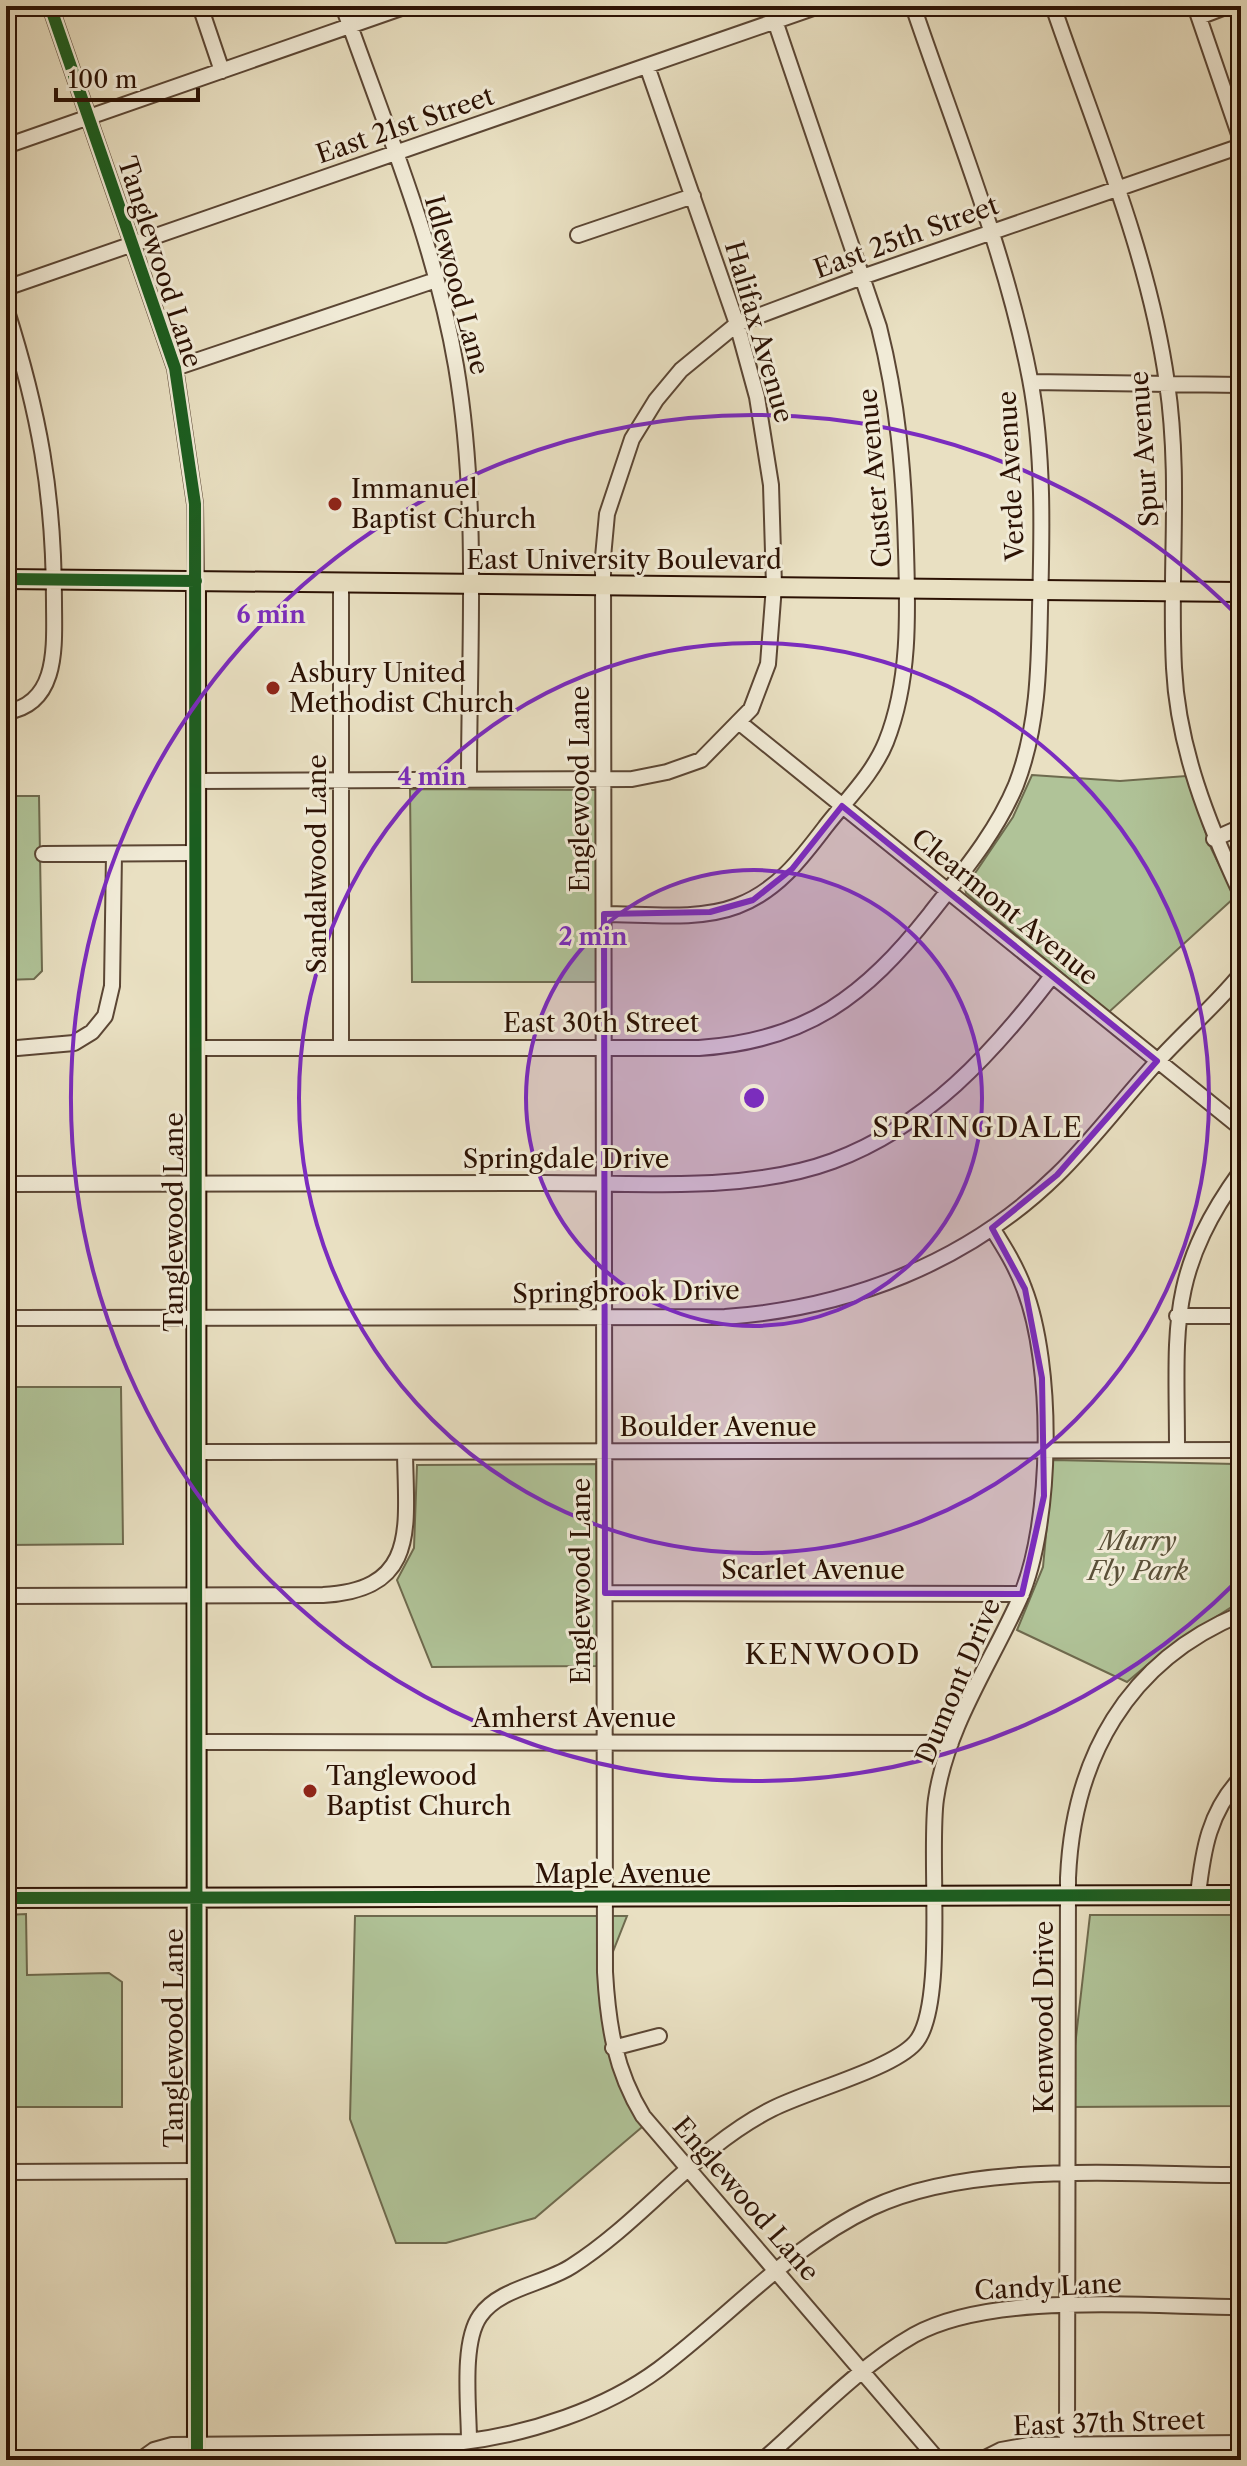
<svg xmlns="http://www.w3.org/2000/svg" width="1247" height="2466" font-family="'Libre Caslon Text',serif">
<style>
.green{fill:#b0c398;stroke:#6e6a4e;stroke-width:2}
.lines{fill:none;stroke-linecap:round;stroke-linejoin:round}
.minor-casing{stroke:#5b4634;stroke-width:18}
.major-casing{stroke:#2c1204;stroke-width:22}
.minor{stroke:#f1ebd7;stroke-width:14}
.major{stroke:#e9e0c2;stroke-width:18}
.cycleway-casing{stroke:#f1ebd7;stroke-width:17}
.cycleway{stroke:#1b5e20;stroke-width:12}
.marked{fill:#7b2cbf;fill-opacity:0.2;stroke:#7b2cbf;stroke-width:6;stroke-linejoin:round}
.ring{fill:none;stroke:#7b2cbf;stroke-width:4}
.poi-dot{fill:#8f2418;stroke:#f1ebd7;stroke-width:3}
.labels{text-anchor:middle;stroke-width:6;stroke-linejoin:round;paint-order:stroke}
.street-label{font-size:26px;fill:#2c1204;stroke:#f1ebd7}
.poi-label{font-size:26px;fill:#2c1204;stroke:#f1ebd7;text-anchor:start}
.park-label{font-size:26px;font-style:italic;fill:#5a5038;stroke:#f1ebd7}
.neighbourhood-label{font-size:28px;letter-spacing:2px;fill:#2c1204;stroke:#f1ebd7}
.centre{fill:#7b2cbf;stroke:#f1ebd7;stroke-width:4}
.ring-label{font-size:24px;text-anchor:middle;font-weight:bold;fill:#7b2cbf;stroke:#f1ebd7;stroke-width:6;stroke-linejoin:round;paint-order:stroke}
</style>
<rect width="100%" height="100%" fill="#e9e0c2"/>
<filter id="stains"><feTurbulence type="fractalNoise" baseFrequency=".0025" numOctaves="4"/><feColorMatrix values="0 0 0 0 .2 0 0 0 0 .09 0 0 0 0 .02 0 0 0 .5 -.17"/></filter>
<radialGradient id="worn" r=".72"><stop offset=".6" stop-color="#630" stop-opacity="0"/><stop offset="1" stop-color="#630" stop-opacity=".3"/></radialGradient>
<path class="green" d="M 1032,775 L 1120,781 L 1186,776 L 1211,848 L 1235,897 L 1109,1012 L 966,893 L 965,888 L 1013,817 Z
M 410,789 L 597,790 L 598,982 L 412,982 Z
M 6,796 L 39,796 L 42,971 L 34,979 L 6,980 Z
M 6,1387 L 121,1387 L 123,1544 L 6,1545 Z
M 1053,1460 L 1235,1464 L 1233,1606 L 1166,1649 L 1127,1682 L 1017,1630 L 1043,1567 Z
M 596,1464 L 599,1666 L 432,1667 L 397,1580 L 414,1548 L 417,1465 Z
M 26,1914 L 27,1975 L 109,1973 L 122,1982 L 122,2107 L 6,2107 L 6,1915 Z
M 1090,1915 L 1241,1915 L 1241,2106 L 1068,2107 Z
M 355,1916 L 627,1916 L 605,1972 L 609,2029 L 648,2122 L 535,2218 L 446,2243 L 396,2243 L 350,2119 Z
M 1239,2443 L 1239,2460 L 981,2460 L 998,2451 Z"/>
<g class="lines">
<g class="minor-casing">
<path id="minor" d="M 50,6 L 175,368 L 195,504 L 196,581
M 200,6 L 222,71
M 343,6 C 384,123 435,243 456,366 C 479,501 469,643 469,779
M 1053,6 C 1095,129 1149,254 1167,383 C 1181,478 1169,573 1174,668 C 1178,748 1208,823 1241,894
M 1195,6 L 1241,140
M 1199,17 L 1228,6
M 6,146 L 407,6
M 578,235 L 693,196
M 6,288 L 819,6
M 6,308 C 39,412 54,493 54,602 C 54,643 60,704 6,712
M 175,368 L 436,280
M 1031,382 L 1241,385
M 341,583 L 341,1048
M 740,723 L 1241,1128
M 195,781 L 632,779 L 667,772 L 701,760 L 751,709 L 768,664 L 774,586 L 771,485 L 757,397 L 737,324 L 647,66
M 1214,839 L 1241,827
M 43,854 L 195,853
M 604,914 C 646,914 698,921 737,906 C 777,891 801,859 826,826 C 847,799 873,774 886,742 C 910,682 908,614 906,550 C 904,473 898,402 879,327 L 770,6
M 196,1048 L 699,1048 C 807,1041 865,996 930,914 C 962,873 996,833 1016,785 C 1038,728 1039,668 1040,608 C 1042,533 1044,453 1030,379 C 1006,253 954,127 913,6
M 6,1049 L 74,1043 L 92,1032 L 105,1016 L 112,986 L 114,854
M 6,1184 C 182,1184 357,1183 533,1183 C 627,1182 744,1194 833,1161 C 927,1126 993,1053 1052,976
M 1177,1316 L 1241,1316
M 6,1318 L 725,1317 C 849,1308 967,1263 1057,1175 C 1093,1140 1123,1099 1157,1062 C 1184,1032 1215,1006 1241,974
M 1177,1450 C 1177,1329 1166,1275 1241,1171
M 196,1452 L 1241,1450
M 605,1593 L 1022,1594
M 6,1596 L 323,1595 C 419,1590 406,1527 405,1452
M 196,1742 L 951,1743
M 1198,1895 C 1203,1850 1209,1812 1241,1778
M 613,2048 L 659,2036
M 6,2172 L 197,2171
M 469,2441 C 469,2408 461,2343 480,2316 C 499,2288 545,2284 572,2266 C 644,2220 696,2147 772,2109 C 807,2091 892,2069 915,2043 C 947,2008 928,1853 936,1799 C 946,1728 991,1663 1020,1598 C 1053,1522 1054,1365 1024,1288 C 1016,1266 1004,1247 992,1228
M 1067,2443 L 1068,1878 C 1073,1759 1127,1661 1241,1614
M 140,2460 L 154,2450 L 172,2445 L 463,2442 C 529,2434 605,2409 659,2369 C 731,2315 789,2247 871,2208 C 972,2160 1129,2175 1241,2175
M 763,2460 C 811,2418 858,2367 914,2335 C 993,2291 1150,2307 1241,2307
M 938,2460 L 643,2116 C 615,2070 608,2025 605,1972 L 603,557 L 607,514 L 632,439 L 656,400 L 681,370 L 737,324 L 862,277 L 1241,146
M 981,2460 L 1001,2450 L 1029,2445 L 1241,2443"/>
</g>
<g class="major-casing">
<path id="major" d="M 6,579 L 1241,592
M 196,581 L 197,2460
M 6,1898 L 1241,1895"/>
</g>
<use href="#minor" class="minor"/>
<use href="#major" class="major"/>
<g class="cycleway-casing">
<path id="cycleway" d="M 50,6 L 175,368 L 195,504 L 197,2460
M 6,579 L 196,581
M 6,1898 L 1241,1895"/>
</g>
<use href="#cycleway" class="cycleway"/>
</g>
<path class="marked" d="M 842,806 L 1157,1061 L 1057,1175 L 992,1228 L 1025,1289 L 1042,1378 L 1044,1496 L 1022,1594 L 605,1593 L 604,914 L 710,912 L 753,900 L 792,869 Z"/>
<circle cx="754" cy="1098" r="228" fill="#7b2cbf" fill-opacity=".12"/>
<g class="ring">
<circle cx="754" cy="1098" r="228"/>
<circle cx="754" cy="1098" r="455"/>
<path d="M1237 1581A683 683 0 1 1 1237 615"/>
</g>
<g class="poi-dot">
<circle cx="335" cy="504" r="8"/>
<circle cx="273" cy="688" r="8"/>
<circle cx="310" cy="1791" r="8"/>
</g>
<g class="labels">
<g class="street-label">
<text transform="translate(405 125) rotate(-19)" y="9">East 21st Street</text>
<text transform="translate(906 237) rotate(-20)" y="9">East 25th Street</text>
<text transform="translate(160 262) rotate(72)" y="9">Tanglewood Lane</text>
<text transform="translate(457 285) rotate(75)" y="9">Idlewood Lane</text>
<text transform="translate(759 332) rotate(74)" y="9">Halifax Avenue</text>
<text transform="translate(1144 449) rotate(-94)" y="9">Spur Avenue</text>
<text transform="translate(1011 476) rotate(-93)" y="9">Verde Avenue</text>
<text transform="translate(875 478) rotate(-95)" y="9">Custer Avenue</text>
<text x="624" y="569">East University Boulevard</text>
<text transform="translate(580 789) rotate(-90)" y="9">Englewood Lane</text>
<text transform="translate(317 864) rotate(-90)" y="9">Sandalwood Lane</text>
<text transform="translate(1005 907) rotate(39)" y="9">Clearmont Avenue</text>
<text x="601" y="1032">East 30th Street</text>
<text x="566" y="1168">Springdale Drive</text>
<text transform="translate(174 1222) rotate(-90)" y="9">Tanglewood Lane</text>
<text transform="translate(626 1292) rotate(-1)" y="9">Springbrook Drive</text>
<text x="718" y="1436">Boulder Avenue</text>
<text x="813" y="1579">Scarlet Avenue</text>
<text transform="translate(581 1581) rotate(-90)" y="9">Englewood Lane</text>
<text transform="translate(958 1681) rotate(-67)" y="9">Dumont Drive</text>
<text x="574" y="1727">Amherst Avenue</text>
<text x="623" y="1883">Maple Avenue</text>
<text transform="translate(1044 2017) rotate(-90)" y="9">Kenwood Drive</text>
<text transform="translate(174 2038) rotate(-90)" y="9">Tanglewood Lane</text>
<text transform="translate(746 2199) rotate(49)" y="9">Englewood Lane</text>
<text transform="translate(1048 2287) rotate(-3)" y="9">Candy Lane</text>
<text transform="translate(1109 2423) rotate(-2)" y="9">East 37th Street</text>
</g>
<g class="poi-label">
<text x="351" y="498">Immanuel<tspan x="351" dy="30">Baptist Church</tspan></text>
<text x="289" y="682">Asbury United<tspan x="289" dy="30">Methodist Church</tspan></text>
<text x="326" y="1785">Tanglewood<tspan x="326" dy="30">Baptist Church</tspan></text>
</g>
<g class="park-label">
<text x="1138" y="1550">Murry<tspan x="1138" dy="30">Fly Park</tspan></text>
</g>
<g class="neighbourhood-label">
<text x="978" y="1137">SPRINGDALE</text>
<text x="833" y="1664">KENWOOD</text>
</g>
</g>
<circle cx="754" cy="1098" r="12" class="centre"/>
<g class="ring-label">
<text x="271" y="623">6 min</text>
<text x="432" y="785">4 min</text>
<text x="593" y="945">2 min</text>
</g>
<rect width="1247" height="2466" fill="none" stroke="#e9e0c2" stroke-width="32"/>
<rect x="8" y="8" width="1231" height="2450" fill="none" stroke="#2c1204" stroke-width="4"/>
<rect x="16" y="16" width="1215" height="2434" fill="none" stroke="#2c1204" stroke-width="2"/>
<path d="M56 88v12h142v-12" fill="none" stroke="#2c1204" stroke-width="4"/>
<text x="68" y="88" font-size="24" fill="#2c1204" stroke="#f1ebd7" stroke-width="6" paint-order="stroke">100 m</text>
<rect width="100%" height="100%" filter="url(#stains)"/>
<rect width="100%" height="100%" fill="url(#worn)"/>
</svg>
